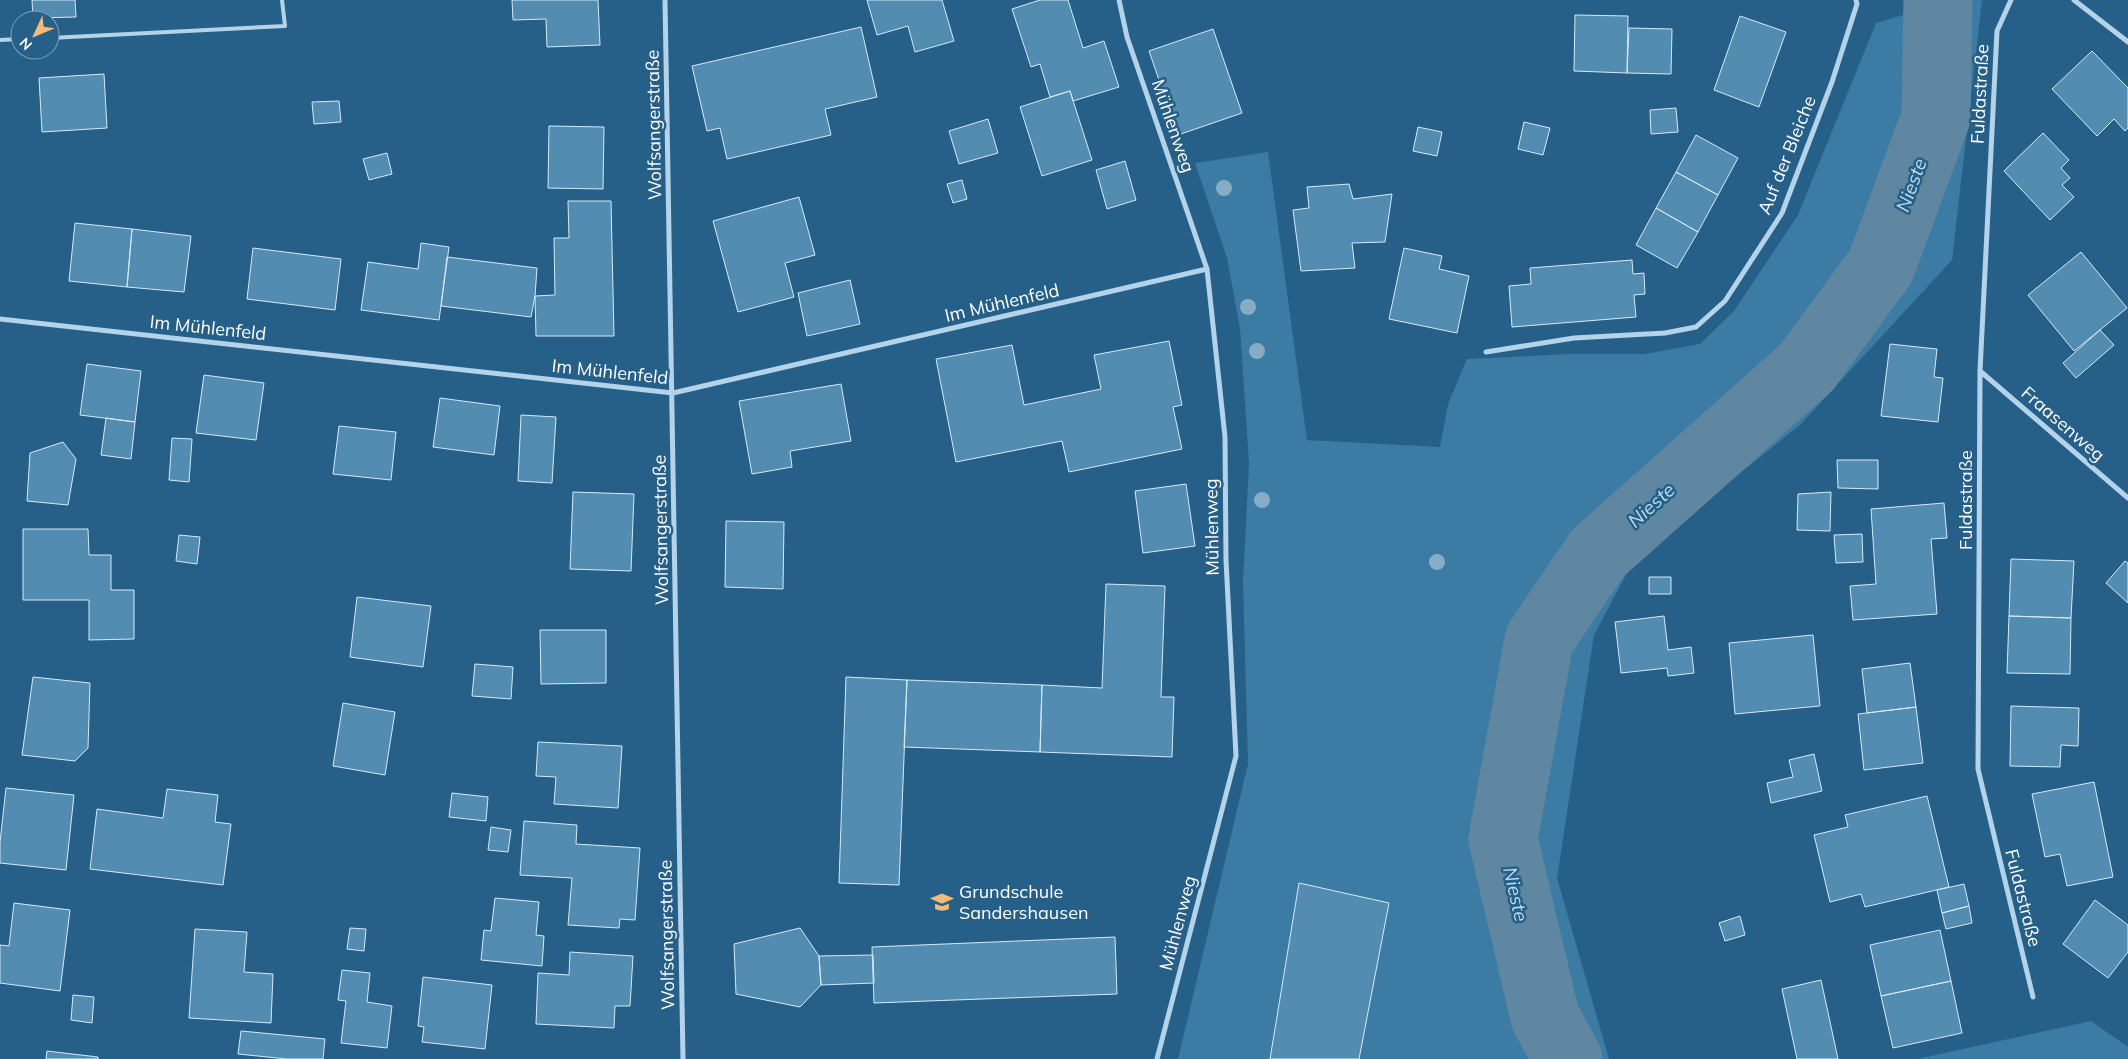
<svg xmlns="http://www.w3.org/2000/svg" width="2128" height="1059" font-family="Mulish,sans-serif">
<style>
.green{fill:#3b7ba4}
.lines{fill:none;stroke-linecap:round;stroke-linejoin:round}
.river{stroke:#5f87a1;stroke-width:69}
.building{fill:#538cb1;stroke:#d6eaf7}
.lane{stroke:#b2d3e9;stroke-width:4}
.street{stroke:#b2d3e9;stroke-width:5}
.tree{fill:#87acc5}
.labels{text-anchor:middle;stroke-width:5;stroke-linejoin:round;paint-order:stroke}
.street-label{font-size:18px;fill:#fff;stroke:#266088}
.poi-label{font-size:18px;fill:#fff;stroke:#266088;text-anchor:start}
.water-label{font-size:19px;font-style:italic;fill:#beddf0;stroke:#266088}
</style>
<rect width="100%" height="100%" fill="#266088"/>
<path class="green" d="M 1954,0 L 1982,0 L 1952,260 L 1800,425 L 1635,558 L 1594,635 L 1557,878 L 1609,1059 L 1178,1059 L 1248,764 L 1243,582 L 1249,463 L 1240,328 L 1227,258 L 1195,163 L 1268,152 L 1307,440 L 1440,447 L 1448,404 L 1467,359 L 1570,354 L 1645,354 L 1700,344 L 1734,311 L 1798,215 L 1876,23 Z
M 2091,1021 L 2128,1047 L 2128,1059 L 1917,1059 Z"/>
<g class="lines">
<path class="river" d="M 1568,1059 L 1545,1017 L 1503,839 L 1539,640 L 1598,553 L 1806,368 L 1881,266 L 1936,117 L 1938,0"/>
</g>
<path class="building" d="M 32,0 L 75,0 L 76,17 L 33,18 Z
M 512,0 L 598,0 L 600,45 L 547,47 L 546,19 L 513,20 Z
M 867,0 L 942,0 L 954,41 L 915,52 L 908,26 L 877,35 Z
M 1040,0 L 1068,0 L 1083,48 L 1104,41 L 1119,87 L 1073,101 L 1070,91 L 1050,97 L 1040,64 L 1031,67 L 1012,9 Z
M 1575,15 L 1628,16 L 1627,73 L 1574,71 Z
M 1740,16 L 1786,32 L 1759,107 L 1714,90 Z
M 861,27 L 877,97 L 825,109 L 831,135 L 727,159 L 720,128 L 707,131 L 692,66 Z
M 1629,28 L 1672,29 L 1671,74 L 1627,73 Z
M 1213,29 L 1242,113 L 1178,135 L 1149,51 Z
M 2092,51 L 2128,88 L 2128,128 L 2125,131 L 2114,119 L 2097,136 L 2052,89 Z
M 104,74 L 107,128 L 42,132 L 39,78 Z
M 1070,91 L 1092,160 L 1042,176 L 1020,107 Z
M 339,101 L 341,122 L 314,124 L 312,102 Z
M 1676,108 L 1678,132 L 1651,134 L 1650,110 Z
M 988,119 L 998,153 L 959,164 L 949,131 Z
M 1524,122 L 1550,128 L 1543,155 L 1518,149 Z
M 549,126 L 604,127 L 603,189 L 548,188 Z
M 1418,127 L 1442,132 L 1437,156 L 1413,151 Z
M 2043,133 L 2069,160 L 2061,168 L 2070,178 L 2062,185 L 2074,197 L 2050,220 L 2004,171 Z
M 1696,135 L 1738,158 L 1718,195 L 1676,172 Z
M 387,153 L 392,174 L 369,180 L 363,159 Z
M 1125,161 L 1136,200 L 1107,209 L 1096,170 Z
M 1676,172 L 1718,195 L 1698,232 L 1656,208 Z
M 962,180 L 967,199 L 953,203 L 947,184 Z
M 1349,184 L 1353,199 L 1392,194 L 1385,242 L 1352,243 L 1355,268 L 1301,271 L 1293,210 L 1309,208 L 1307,187 Z
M 799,197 L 815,255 L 785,263 L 794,297 L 738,312 L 713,221 Z
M 568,201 L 611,201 L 614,336 L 536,336 L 535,296 L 555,295 L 554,238 L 569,238 Z
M 1656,208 L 1698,232 L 1677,268 L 1636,245 Z
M 75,223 L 132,229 L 127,287 L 69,281 Z
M 132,229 L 191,236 L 184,292 L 127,287 Z
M 421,243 L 449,247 L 439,320 L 361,310 L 368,262 L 418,269 Z
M 253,248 L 341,259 L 335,310 L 247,299 Z
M 1404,248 L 1442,256 L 1439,269 L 1469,276 L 1457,333 L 1389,319 Z
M 2081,252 L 2127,308 L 2074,351 L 2028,295 Z
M 447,257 L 537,268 L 535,296 L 531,317 L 441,306 Z
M 1632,260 L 1633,274 L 1644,273 L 1645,294 L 1634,295 L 1636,317 L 1512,327 L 1509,286 L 1531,284 L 1530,268 Z
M 850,280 L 860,324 L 807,336 L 798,293 Z
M 2100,330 L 2114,345 L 2076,378 L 2063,363 Z
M 1169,341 L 1182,405 L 1173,407 L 1182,449 L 1069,472 L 1062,441 L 956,462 L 936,359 L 1012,345 L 1024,405 L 1101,389 L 1094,355 Z
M 1890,344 L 1937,349 L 1934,377 L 1943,378 L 1938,422 L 1881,416 Z
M 87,364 L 141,371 L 135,422 L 80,415 Z
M 204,375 L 264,383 L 256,440 L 196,433 Z
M 841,384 L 851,441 L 790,451 L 792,467 L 752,474 L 739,401 Z
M 440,398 L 500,406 L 494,455 L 433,447 Z
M 521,415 L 556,417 L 552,483 L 518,481 Z
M 106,418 L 135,422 L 131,459 L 101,455 Z
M 339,426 L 396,432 L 391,480 L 333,474 Z
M 172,438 L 192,439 L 189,482 L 169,480 Z
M 63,442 L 76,459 L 68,505 L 27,501 L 30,453 Z
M 1837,460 L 1878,460 L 1878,489 L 1838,488 Z
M 1186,484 L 1195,546 L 1143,553 L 1135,491 Z
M 573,492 L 634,494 L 631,571 L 570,569 Z
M 1831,492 L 1830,531 L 1797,530 L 1798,494 Z
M 1944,503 L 1947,538 L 1931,539 L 1937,614 L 1853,620 L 1850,586 L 1876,584 L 1871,509 Z
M 726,521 L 784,522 L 783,589 L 725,587 Z
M 23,529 L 88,529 L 89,555 L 111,555 L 111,590 L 134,590 L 134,639 L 89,640 L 89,600 L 23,600 Z
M 1862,534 L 1863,562 L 1836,563 L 1834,535 Z
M 179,535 L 200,537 L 197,564 L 176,561 Z
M 2011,559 L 2074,561 L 2071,618 L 2009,616 Z
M 2125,561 L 2128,563 L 2128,603 L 2106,583 Z
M 1649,577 L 1671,577 L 1671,594 L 1649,594 Z
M 1106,584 L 1165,586 L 1161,697 L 1174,697 L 1172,757 L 1040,752 L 1042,685 L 1102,688 Z
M 357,597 L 431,606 L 423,667 L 350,657 Z
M 1664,616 L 1668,650 L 1691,647 L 1694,673 L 1668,676 L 1667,668 L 1621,673 L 1615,622 Z
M 2009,616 L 2071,618 L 2070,674 L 2007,673 Z
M 540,630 L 606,630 L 606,683 L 541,684 Z
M 1813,635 L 1820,706 L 1735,714 L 1729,643 Z
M 1910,663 L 1916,707 L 1867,713 L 1862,669 Z
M 475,664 L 513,667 L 511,699 L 472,696 Z
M 33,677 L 90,683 L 88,748 L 75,761 L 22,755 Z
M 846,677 L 907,680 L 899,885 L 839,883 Z
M 907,680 L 1042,685 L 1040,752 L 904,747 Z
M 343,703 L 395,712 L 385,775 L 333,766 Z
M 2011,706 L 2079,708 L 2078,746 L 2061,745 L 2060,767 L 2010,766 Z
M 1916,707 L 1923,763 L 1864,770 L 1858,714 Z
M 538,742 L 622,746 L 618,808 L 554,804 L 556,777 L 536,776 Z
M 1814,754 L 1822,791 L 1771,803 L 1767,783 L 1793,777 L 1789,760 Z
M 2094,782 L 2113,877 L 2067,886 L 2060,854 L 2045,857 L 2032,794 Z
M 6,788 L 74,795 L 66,870 L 0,863 L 0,842 Z
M 167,789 L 218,795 L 215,822 L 231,824 L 223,885 L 90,869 L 97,809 L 163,818 Z
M 452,793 L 488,797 L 486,821 L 449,817 Z
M 1927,796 L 1949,887 L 1865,907 L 1861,894 L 1830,902 L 1814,835 L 1848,827 L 1845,815 Z
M 524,821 L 577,825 L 576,844 L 640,848 L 635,920 L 620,919 L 619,928 L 568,925 L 572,878 L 520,875 Z
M 491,827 L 511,830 L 508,852 L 488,850 Z
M 1299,883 L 1389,903 L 1359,1059 L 1270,1059 Z
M 1964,884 L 1969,906 L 1942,913 L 1937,890 Z
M 495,898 L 539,902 L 536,935 L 544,936 L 542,966 L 481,960 L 484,930 L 491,931 Z
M 2095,900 L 2128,925 L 2128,952 L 2108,978 L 2063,944 Z
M 14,903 L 70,910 L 60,991 L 0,983 L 0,945 L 9,946 Z
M 1969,906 L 1972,923 L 1946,929 L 1942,913 Z
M 1740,916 L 1745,935 L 1725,941 L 1719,923 Z
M 350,928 L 366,929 L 364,951 L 347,949 Z
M 800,928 L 819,956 L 821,985 L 800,1007 L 736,994 L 734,944 Z
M 195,929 L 247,932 L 244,972 L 273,974 L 271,1023 L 189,1018 Z
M 1940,930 L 1951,981 L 1881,996 L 1870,945 Z
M 1115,937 L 1117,994 L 874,1003 L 872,947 Z
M 570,952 L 633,956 L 630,1006 L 615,1006 L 614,1028 L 536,1024 L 538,973 L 569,975 Z
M 873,955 L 874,983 L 821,985 L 819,956 Z
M 342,970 L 370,973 L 367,1002 L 392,1006 L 387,1048 L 341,1043 L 346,1001 L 338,1000 Z
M 423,977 L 492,985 L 485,1049 L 422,1042 L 424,1027 L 418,1026 Z
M 1821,980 L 1838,1059 L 1797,1059 L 1782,989 Z
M 1951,981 L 1962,1033 L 1893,1048 L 1881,996 Z
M 73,995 L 94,997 L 92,1023 L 71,1020 Z
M 241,1031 L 325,1039 L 323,1059 L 287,1059 L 238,1054 Z
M 47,1051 L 98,1057 L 98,1059 L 46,1059 Z"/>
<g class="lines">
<path class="lane" d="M 50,38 L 285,26 L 282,0
M 0,40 L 20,39"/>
<path class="street" d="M 665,0 L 683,1059
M 1119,0 L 1127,37 L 1207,269 L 1225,437 L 1226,560 L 1236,756 L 1157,1059
M 2011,0 L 1997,31 L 1980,371 L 1978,769 L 2033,997
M 2074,0 L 2128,42
M 0,319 L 673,393 L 1207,269
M 1486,352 L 1574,338 L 1665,333 L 1696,327 L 1725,301 L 1782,213 L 1832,82 L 1857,4 L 1856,0
M 1980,371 L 2128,498"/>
</g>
<g class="tree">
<circle cx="1224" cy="188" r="8"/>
<circle cx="1248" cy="307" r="8"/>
<circle cx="1257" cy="351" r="8"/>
<circle cx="1262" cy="500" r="8"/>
<circle cx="1437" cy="562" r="8"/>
</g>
<defs>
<g id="school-bare" transform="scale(1.725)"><path d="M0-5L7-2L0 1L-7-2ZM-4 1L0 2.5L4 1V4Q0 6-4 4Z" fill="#f2bb77" stroke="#266088" stroke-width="2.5" paint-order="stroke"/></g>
</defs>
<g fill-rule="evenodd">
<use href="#school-bare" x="942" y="902"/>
</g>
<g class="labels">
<g class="street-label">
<text transform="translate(1980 94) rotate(-87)" y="6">Fuldastraße</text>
<text transform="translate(654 125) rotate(-91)" y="6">Wolfsangerstraße</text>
<text transform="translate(1173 126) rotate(71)" y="6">Mühlenweg</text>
<text transform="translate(1787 155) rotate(-68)" y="6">Auf der Bleiche</text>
<text transform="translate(1002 303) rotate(-13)" y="6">Im Mühlenfeld</text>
<text transform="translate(208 328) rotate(6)" y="6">Im Mühlenfeld</text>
<text transform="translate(610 372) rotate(6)" y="6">Im Mühlenfeld</text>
<text transform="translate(2063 424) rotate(41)" y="6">Fraasenweg</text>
<text transform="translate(1966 500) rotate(-90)" y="6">Fuldastraße</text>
<text transform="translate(1212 527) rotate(-91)" y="6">Mühlenweg</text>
<text transform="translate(661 530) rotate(-91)" y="6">Wolfsangerstraße</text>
<text transform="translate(2023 898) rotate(76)" y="6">Fuldastraße</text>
<text transform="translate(1178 923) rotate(-75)" y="6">Mühlenweg</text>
<text transform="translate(667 935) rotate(-91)" y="6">Wolfsangerstraße</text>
</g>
<g class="poi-label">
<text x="959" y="898">Grundschule<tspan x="959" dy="21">Sandershausen</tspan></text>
</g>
<g class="water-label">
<text transform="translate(1911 185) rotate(-70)" y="7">Nieste</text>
<text transform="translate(1651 505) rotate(-42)" y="7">Nieste</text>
<text transform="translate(1516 894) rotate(77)" y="7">Nieste</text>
</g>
</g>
<g transform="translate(35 35) rotate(226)"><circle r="24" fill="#266088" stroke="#7da0b8"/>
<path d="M0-4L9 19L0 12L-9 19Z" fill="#f2bb77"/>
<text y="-8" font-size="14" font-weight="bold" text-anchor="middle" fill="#ffffff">N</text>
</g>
</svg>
